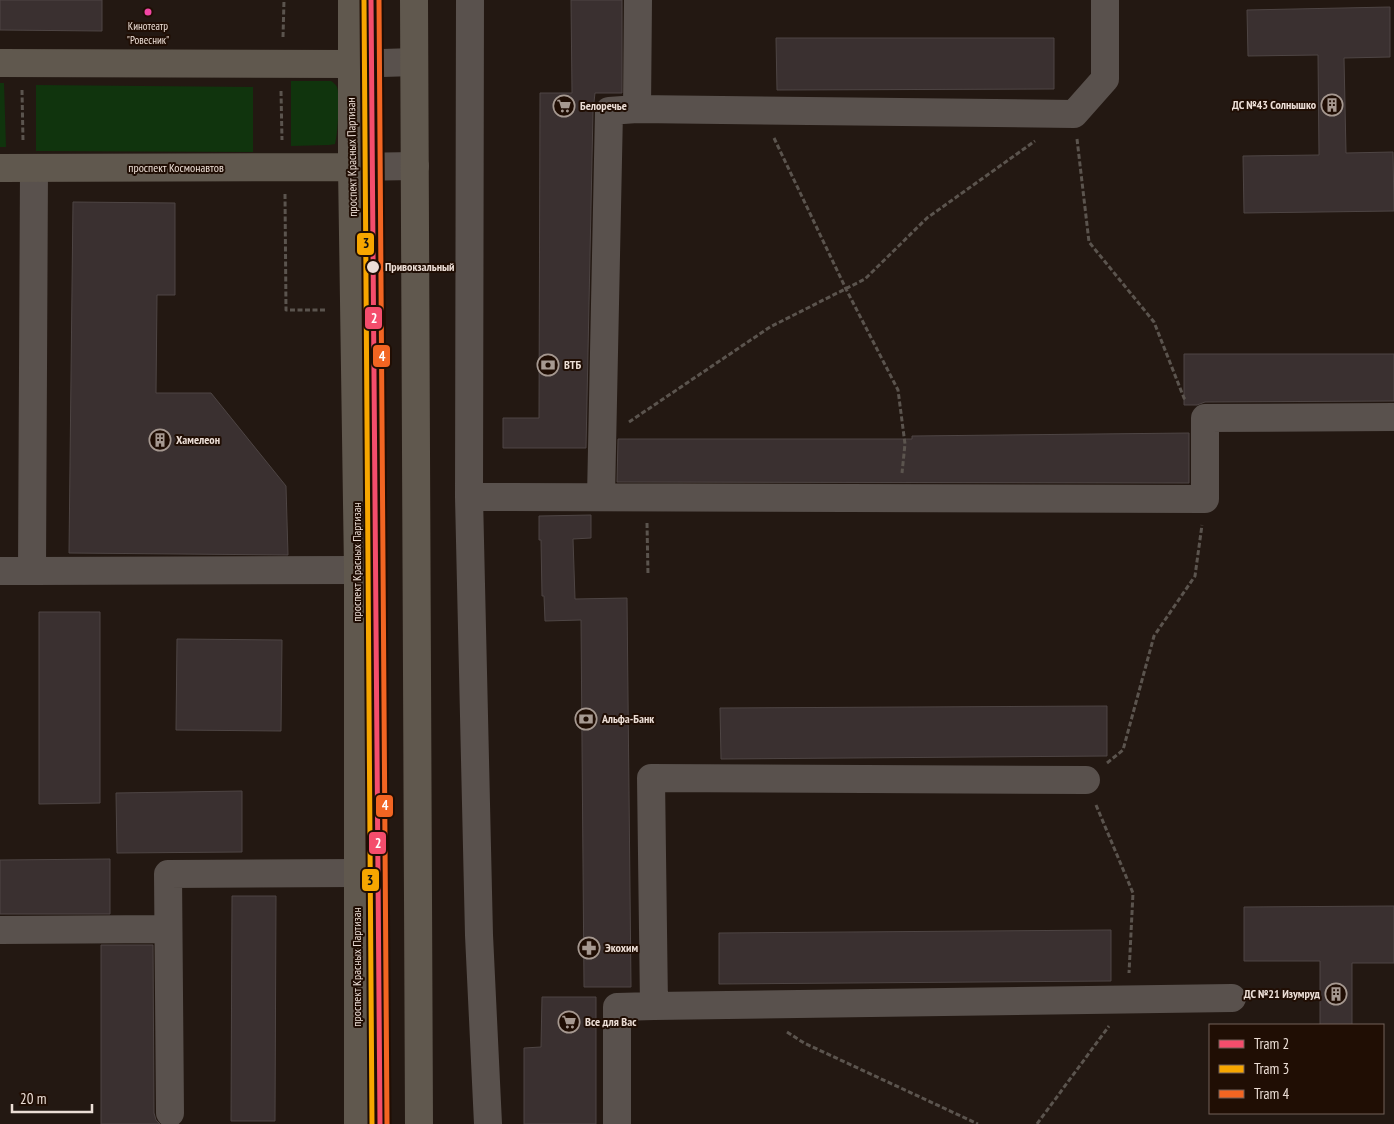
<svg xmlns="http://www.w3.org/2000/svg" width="1394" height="1124" font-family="'PT Sans Narrow',sans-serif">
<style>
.green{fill:#10340d}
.building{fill:#3a3030;stroke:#4e4544}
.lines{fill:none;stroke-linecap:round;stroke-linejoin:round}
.path{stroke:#5b544e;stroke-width:3;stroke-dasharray:5 2.5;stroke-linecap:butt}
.minor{stroke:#59514d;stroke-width:28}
.major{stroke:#60584e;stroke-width:28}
.tram-1-casing{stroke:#200e04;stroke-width:9}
.tram-2-casing{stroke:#200e04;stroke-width:9}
.tram-3-casing{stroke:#200e04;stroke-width:9}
.tram-1{stroke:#f44d6c;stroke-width:5}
.tram-2{stroke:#f7a600;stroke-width:5}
.tram-3{stroke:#f26522;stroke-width:5}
.bus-dot{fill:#f346a5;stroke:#200e04;stroke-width:2}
.stop-dot{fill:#ecded6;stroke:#200e04;stroke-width:2}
.labels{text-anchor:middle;stroke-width:4;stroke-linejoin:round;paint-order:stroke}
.bus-label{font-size:11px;fill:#ecded6;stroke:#200e04}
.poi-label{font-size:12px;font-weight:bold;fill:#ecded6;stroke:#200e04;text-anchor:start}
.street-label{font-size:12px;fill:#ecded6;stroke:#200e04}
.stop-label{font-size:12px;font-weight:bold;fill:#ecded6;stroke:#200e04;text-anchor:start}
.line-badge{stroke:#200e04;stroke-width:2}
.badge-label{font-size:14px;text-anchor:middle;font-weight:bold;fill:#fff}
.pale-badge-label{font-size:14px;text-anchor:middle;font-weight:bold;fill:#111}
</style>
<rect width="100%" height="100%" fill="#231812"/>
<path class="green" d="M 291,81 L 331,81 C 333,82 336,85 337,87 C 340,95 338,135 335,144 L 329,145 L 291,146 Z
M 0,83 L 4,83 L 6,147 L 0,147 Z
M 36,85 L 253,87 L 253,152 L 36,151 Z"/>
<path class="building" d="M 0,0 L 102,0 L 102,31 L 0,30 Z
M 571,0 L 622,0 L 622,93 L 595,93 L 593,111 L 586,448 L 503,448 L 503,418 L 539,418 L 540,93 L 572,93 Z
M 1390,7 L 1390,57 L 1344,58 L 1346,153 L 1393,152 L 1394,211 L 1244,213 L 1243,156 L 1319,155 L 1318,55 L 1248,56 L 1247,10 Z
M 776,38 L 1054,38 L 1054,89 L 777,90 Z
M 73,202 L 175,203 L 175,295 L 157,295 L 156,393 L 211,393 L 286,486 L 288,555 L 69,553 Z
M 1184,354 L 1394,354 L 1394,401 L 1205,402 L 1197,405 L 1184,405 Z
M 1189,433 L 1189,483 L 617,482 L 618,439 L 912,439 L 912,436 Z
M 591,515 L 591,538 L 573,539 L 575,599 L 627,598 L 631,987 L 584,987 L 581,620 L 545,621 L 544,596 L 542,596 L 541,540 L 539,540 L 539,516 Z
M 39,612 L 100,612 L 100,803 L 39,804 Z
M 177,639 L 282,640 L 281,731 L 176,730 Z
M 1107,706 L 1107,756 L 721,759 L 720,708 Z
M 242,791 L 242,852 L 117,853 L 116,793 Z
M 110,859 L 110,914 L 0,914 L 0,860 Z
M 232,896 L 276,896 L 275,1121 L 231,1121 Z
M 1394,906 L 1394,963 L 1352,963 L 1352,1025 L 1320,1025 L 1320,961 L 1244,961 L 1244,907 Z
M 1111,930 L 1111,981 L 719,984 L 719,933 Z
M 101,945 L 153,945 L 154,1113 L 156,1120 L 160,1124 L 101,1124 Z
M 542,997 L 596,997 L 596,1124 L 524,1124 L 524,1048 L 541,1047 Z"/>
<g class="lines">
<path class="path" d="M 283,37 L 284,0
M 22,90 L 23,141
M 281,91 L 282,140
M 774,138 L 846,289 L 898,390 L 905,444 L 902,473
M 1077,139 L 1089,242 L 1154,322 L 1184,398 L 1186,400
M 285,194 L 286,310 L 327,310
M 629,422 L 770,327 L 865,279 L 927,218 L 1035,141
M 647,523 L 648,575
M 1107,763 L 1123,750 L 1154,636 L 1195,576 L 1202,525
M 1096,805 L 1133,893 L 1129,973
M 787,1032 L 804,1043 L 978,1124
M 1037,1124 L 1109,1026"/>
<path class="minor" d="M 470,0 L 469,497 L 479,935 L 488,1124
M 351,64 L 414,62
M 637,109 L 1074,114 L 1105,79 L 1105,0
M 352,167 L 415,166
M 34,168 L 32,571 L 358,570
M 469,497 L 1205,499 L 1205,418 L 1394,417
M 601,497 L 609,111 L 637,109 L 638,0
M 0,571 L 32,571
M 1086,780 L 651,778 L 654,1006 L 1232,998
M 0,930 L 168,929
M 170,1113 L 168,874 L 357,873
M 617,1124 L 617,1007 L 654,1006"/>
<path class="major" d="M 352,0 L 352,167 L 358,570 L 358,1124
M 414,0 L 419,1124
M 0,63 L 351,64
M 0,168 L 352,167"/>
<g class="tram-1-casing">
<path id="tram-1" d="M 371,0 L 380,1124"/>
</g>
<g class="tram-2-casing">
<path id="tram-2" d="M 364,0 L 372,1124"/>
</g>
<g class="tram-3-casing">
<path id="tram-3" d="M 379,0 L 387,1124"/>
</g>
<use href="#tram-1" class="tram-1"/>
<use href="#tram-2" class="tram-2"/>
<use href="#tram-3" class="tram-3"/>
</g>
<defs>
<g id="building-ring" transform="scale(1.125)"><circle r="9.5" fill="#200e04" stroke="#a69991" stroke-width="1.5"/><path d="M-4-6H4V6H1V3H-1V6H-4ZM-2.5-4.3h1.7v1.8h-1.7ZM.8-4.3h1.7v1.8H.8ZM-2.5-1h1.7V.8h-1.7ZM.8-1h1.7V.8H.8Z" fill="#a69991"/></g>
<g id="supermarket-ring" transform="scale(1.125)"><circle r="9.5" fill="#200e04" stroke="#a69991" stroke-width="1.5"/><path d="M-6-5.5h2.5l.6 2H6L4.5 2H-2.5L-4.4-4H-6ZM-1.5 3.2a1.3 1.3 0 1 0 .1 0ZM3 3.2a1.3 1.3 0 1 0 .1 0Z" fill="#a69991"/></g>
<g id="bank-ring" transform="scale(1.125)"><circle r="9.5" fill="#200e04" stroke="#a69991" stroke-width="1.5"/><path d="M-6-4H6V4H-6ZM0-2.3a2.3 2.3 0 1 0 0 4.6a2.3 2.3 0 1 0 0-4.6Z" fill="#a69991"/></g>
<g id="pharmacy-ring" transform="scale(1.125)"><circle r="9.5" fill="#200e04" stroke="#a69991" stroke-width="1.5"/><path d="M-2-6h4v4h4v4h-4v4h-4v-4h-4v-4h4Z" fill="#a69991"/></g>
</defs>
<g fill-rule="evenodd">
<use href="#building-ring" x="1332" y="105"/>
<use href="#supermarket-ring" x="564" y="106"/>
<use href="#bank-ring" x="548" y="365"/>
<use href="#building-ring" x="160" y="440"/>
<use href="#bank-ring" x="586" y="719"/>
<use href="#pharmacy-ring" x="589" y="948"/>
<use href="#building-ring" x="1336" y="994"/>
<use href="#supermarket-ring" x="569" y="1022"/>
</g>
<circle class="bus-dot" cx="148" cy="12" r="4.5"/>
<circle class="stop-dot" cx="373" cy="267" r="7"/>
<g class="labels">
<g class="bus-label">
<text x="148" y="30">Кинотеатр<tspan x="148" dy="14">"Ровесник"</tspan></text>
</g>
<g class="poi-label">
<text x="1316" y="109" text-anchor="end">ДС №43 Солнышко</text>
<text x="580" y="110">Белоречье</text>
<text x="564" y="369">ВТБ</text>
<text x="176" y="444">Хамелеон</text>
<text x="602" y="723">Альфа-Банк</text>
<text x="605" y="952">Экохим</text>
<text x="1320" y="998" text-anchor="end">ДС №21 Изумруд</text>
<text x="585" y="1026">Все для Вас</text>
</g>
<g class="street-label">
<text transform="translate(352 157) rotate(-91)" y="4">проспект Красных Партизан</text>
<text x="176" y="172">проспект Космонавтов</text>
<text transform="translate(357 562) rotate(-90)" y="4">проспект Красных Партизан</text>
<text transform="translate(357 967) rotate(-90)" y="4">проспект Красных Партизан</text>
</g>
<g class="stop-label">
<text x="385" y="271">Привокзальный</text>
</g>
</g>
<g class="line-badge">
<rect x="356" y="232" width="19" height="24" rx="5" fill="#f7a600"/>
<rect x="364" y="306" width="19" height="24" rx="5" fill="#f44d6c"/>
<rect x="372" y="344" width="19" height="24" rx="5" fill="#f26522"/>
<rect x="375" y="794" width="19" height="24" rx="5" fill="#f26522"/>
<rect x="368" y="831" width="19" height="24" rx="5" fill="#f44d6c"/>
<rect x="361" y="868" width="19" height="24" rx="5" fill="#f7a600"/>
</g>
<g class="badge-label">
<text x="374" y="323">2</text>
<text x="382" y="361">4</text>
<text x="385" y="810">4</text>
<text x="378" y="848">2</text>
</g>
<g class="pale-badge-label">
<text x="366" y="248">3</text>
<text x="370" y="885">3</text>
</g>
<rect x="1209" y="1024" width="175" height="90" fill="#200e04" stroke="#726158"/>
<rect x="1219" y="1040" width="25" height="8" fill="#f44d6c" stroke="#726158"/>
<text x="1254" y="1049" font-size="15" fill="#ecded6">Tram 2</text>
<rect x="1219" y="1065" width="25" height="8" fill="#f7a600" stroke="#726158"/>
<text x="1254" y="1074" font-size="15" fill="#ecded6">Tram 3</text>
<rect x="1219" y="1090" width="25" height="8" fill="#f26522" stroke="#726158"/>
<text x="1254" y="1099" font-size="15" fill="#ecded6">Tram 4</text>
<path d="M12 1104v8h80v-8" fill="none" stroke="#ecded6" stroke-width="2.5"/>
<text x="20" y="1104" font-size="15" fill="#ecded6" stroke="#200e04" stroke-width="4" paint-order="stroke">20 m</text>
</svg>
